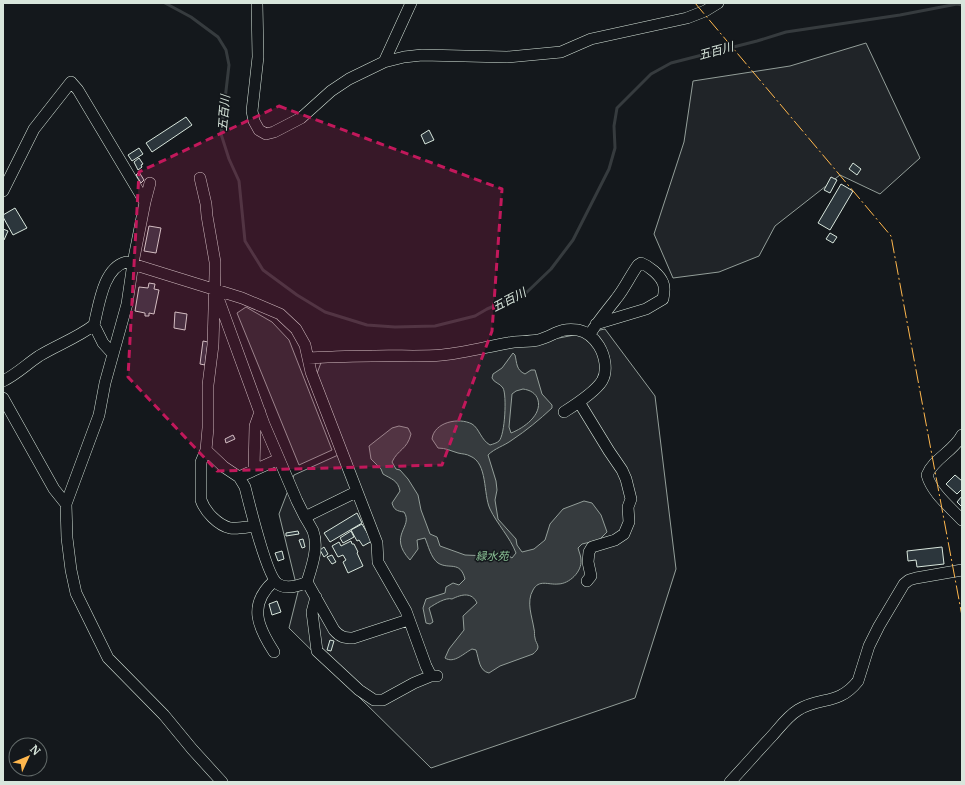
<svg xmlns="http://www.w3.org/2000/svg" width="965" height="785" font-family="Merriweather,'Noto Sans JP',serif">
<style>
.green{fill:#202428;stroke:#939e99}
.parking{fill:#24282b;stroke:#939e99}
.water{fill:#363b3e;stroke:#939e99;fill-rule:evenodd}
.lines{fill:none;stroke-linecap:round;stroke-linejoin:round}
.stream{stroke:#363b3e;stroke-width:3}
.building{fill:#2c363c;stroke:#d8e6dc}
.minor-casing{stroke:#d8e6dc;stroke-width:12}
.minor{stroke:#14181c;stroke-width:11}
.power{stroke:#ffb74d;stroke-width:1;stroke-dasharray:14 3 2 3;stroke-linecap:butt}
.marked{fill:#c2185b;fill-opacity:0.2;stroke:#c2185b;stroke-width:3;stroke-dasharray:8 5;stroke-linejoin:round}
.labels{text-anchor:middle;stroke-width:3;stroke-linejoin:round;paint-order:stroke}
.park-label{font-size:11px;font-style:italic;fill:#8ac095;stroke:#14181c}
.water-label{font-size:12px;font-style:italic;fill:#d8e6dc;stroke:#14181c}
</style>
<rect width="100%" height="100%" fill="#14181c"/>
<path class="green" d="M 866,43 L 920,158 L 880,194 L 840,175 L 775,226 L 759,256 L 719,272 L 673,278 L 654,234 L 684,142 L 693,81 L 790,66 Z
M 605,329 L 655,396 L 676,569 L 635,698 L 431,768 L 289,628 L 298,592 L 279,514 L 294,475 L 347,451 L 316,376 L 322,360 L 462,357 Z"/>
<path class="parking" d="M 246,307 L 272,322 L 289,340 L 332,450 L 299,465 L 237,313 Z"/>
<path class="water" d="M 513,353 L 515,355 C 517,363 516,370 525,374 L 531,370 L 535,370 L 542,394 L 552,405 L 552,408 C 539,420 527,430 512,440 C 504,446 495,448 488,455 L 496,481 L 497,490 L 495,500 L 498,519 L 516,539 L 517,545 L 522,552 L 534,549 L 545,540 L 550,524 L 563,509 L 584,501 L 592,503 L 601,515 L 607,532 L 599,540 L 582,544 L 578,548 C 579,552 581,556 581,560 C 582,572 569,584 558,584 C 548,585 539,579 533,590 C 526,602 532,616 534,629 C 535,632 534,635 535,638 C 535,641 538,644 538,647 C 538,650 535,652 533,654 L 500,666 L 489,673 C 479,671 479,659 476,650 L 472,649 C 464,653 454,664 445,658 L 449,649 L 464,630 L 463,616 L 477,603 C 472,592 462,594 452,599 C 446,597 435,604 429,608 L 433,622 L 430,624 L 426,623 L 423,608 L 426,599 L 445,593 L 446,587 L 453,583 L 459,585 L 465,579 C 460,560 449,570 438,563 C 431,558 428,545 425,538 L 417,540 L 418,549 L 410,560 C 387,535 414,527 404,512 C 397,511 394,510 392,503 L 400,491 C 398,480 391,479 383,474 L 381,469 L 371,459 L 369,446 L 392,428 L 399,426 L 408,428 L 411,434 C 407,450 398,449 392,462 L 396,469 L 400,470 L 408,479 L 418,495 L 421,510 L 430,534 L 437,537 L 440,546 L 465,555 L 488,556 L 498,552 L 506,554 L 512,558 L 516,553 C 510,537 497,524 490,509 C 483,494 488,463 470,456 C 467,454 462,454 458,453 C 451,451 446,448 438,448 L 432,439 C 434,422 459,417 472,424 C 479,428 481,440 490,445 C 493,444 497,443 499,441 C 505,435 507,395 503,388 C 500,383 494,383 492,378 L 493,374 L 502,368 ZM 523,389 C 530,390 536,393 538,400 C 542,415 524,428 511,433 L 509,427 L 512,394 L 516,391 Z"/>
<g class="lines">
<path class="stream" d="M 165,3 L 191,17 L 218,37 L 226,50 L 229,65 L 221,134 L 229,159 L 239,181 L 245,241 L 263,270 L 297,295 L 325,312 L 367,325 L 395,327 L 435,326 L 475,316 L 487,309 L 527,292 L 551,269 L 573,240 L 609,169 L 615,148 L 614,126 L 617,108 L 651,74 L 671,63 L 757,41 L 786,32 L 900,15 L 957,4 L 962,5"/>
</g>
<path class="building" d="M 186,117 L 192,125 L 152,152 L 146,143 Z
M 429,130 L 434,140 L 425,144 L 421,135 Z
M 139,148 L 143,154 L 132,161 L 128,155 Z
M 139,158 L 143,164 L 141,165 L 142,167 L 138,170 L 134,162 Z
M 853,163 L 861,169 L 857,175 L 849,169 Z
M 139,172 L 144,180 L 141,183 L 136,175 Z
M 831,177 L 837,180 L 830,193 L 824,190 Z
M 841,184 L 853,191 L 830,230 L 818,223 Z
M 15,208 L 27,228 L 13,235 L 3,217 L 3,215 Z
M 149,226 L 161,228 L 156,253 L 144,251 Z
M 3,229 L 8,231 L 4,240 L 3,239 Z
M 830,233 L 837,237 L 833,243 L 826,239 Z
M 149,283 L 155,284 L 154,289 L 159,290 L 154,314 L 149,313 L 149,316 L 145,316 L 145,313 L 135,311 L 139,287 L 148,288 Z
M 175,312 L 187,314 L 185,330 L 174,328 Z
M 203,341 L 208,342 L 205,365 L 200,364 Z
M 233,435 L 235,439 L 226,443 L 225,439 Z
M 955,475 L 962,481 L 962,489 L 957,494 L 946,484 Z
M 962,496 L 962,507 L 957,502 Z
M 357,513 L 362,523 L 330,542 L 324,533 Z
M 362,524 L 372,541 L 363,546 L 359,540 L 357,541 L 351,530 Z
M 298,531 L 299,534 L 286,536 L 286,533 Z
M 351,531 L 354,537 L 343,543 L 340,538 Z
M 303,539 L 305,547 L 302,548 L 299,540 Z
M 351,541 L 352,544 L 354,544 L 358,552 L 357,553 L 363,566 L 348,573 L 343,562 L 346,560 L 343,555 L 338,557 L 332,546 L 339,542 L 341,546 Z
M 324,547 L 328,554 L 324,557 L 320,550 Z
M 942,547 L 944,564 L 917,567 L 916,560 L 908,561 L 907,551 Z
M 282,551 L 284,559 L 278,561 L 275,553 Z
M 332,555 L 336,562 L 332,564 L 327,557 Z
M 277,601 L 281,612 L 272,615 L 269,604 Z
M 330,640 L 334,641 L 331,651 L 327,650 Z"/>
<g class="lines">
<g class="minor-casing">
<path id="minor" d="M 257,3 L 258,57 L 252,111 L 254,121 L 259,130 L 266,134 L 274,132 L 301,118 L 331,91 L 349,79 L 384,62 L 404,57 L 422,55 L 507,57 L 561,52 L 591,39 L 687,18 L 705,11 L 718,3
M 384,62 L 411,3
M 200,178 L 206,204 L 207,216 L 215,262 L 215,274 L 213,345 L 208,385 L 208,428 L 206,450 L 201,462 L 201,500 C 205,512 218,525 230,528 C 238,529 247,527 255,526
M 3,191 L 34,129 L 71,82 L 78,90 L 145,202 L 133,263 L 127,304 L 105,383 L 99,415 L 66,504 L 67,538 L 71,570 L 76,593 L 108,658 L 164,715 L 192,749 L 222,782
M 145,202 L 150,183
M 217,295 L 264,424 L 297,501 L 305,517 L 356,492
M 94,325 L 103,343 L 113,354
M 590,334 C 598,321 606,312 616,299 C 625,288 630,276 638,265 L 641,263 C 649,266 660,275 663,283 C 665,287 664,294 663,299 L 646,309 L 596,324
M 308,358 C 329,357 350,356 372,356 C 395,355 418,357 442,355 C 464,353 486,347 508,343 C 517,341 528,342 538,340 C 554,336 559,327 578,330 C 588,332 594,338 599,346 C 605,356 608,371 602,381 C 595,392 575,405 564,412
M 3,381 C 17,374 27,364 39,356 C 57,345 77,338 94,325 C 99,305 103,268 126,262 L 242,298 L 280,314 L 296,329 L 305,345 L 311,372 L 377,543 L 378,562 L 406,611 L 426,666 L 431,676
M 3,398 L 54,489 L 66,504
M 579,402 L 609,451 L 622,470 L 626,479 L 631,499 L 628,507 L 629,522 L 624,534 L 615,540 L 592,547 L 589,552 L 588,562 L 591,576 L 587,581
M 962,435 C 954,451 933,459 927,475 C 932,493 950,507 962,520
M 206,450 L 224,467 L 239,477 L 245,487 C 249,503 267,577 278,584 C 287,590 298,586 307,582 C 312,566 319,547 313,531 C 311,527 308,522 305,517
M 254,470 L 255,426 L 260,412
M 239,477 L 279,459
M 307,582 L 334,630 C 340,637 344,638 353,638 L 408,620
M 316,597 L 312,612 L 317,651 L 359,690 L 374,700 L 383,700 L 414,683 L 431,676 L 437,676
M 274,652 C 257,626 248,604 274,581
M 730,782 C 744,767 758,751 772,736 C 780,727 788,716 798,710 C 821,696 838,706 858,681 L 869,646 L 879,626 L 904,584 L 909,580 L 916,578 L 962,570"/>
</g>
<use href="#minor" class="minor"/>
<path class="power" d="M 695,3 L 891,236 L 962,616"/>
</g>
<path class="marked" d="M 279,106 L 502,189 L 492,331 L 442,465 L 217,471 L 128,377 L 139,172 Z"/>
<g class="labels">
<g class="park-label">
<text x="492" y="560">緑水苑</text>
</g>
<g class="water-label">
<text transform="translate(716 51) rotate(-15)" y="4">五百川</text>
<text transform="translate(224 113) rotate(-85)" y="4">五百川</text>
<text transform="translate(509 300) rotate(-27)" y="4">五百川</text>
</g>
</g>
<rect width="965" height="785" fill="none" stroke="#d8e6dc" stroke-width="8"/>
<g transform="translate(28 757) rotate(46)"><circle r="19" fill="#14181c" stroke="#626a69"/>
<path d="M0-3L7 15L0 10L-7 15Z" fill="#ffb74d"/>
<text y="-6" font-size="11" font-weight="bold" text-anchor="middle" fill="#d8e6dc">N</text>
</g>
</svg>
